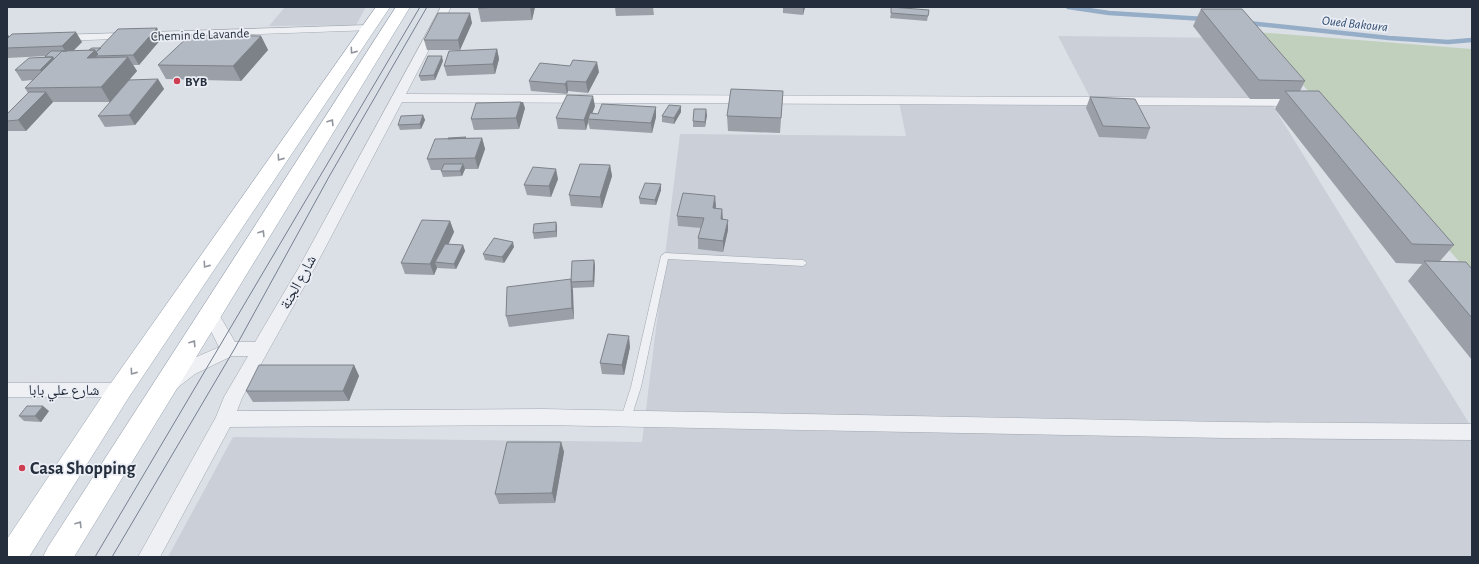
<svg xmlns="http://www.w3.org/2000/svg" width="1479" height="564" font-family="'Alegreya Sans','Noto Naskh Arabic',sans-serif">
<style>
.built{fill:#cacfd8}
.green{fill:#c1d0bd}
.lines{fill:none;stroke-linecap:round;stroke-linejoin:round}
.stream{stroke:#96adc7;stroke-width:4.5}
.service-casing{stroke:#a1a7b0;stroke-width:1}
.minor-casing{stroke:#a1a7b0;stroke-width:1}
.primary-casing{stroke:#9ba4b2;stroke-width:1}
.service{fill:#eef0f4;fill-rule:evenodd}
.minor{fill:#eef0f4;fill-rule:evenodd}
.primary{fill:#fff;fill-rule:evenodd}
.tram{stroke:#757f8f;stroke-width:1}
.wall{fill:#9a9fa8}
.shaded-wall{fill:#7d8288}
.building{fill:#b3b9c3;stroke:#7d8288}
.oneway{stroke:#92969e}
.poi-dot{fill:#ce3e53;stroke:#ebeef4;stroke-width:1.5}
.labels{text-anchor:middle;stroke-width:3.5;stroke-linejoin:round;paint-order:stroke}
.far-water-label{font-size:13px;font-style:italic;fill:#304c70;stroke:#ebeef4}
.far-street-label{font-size:13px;fill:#252e3c;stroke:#ebeef4}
.far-poi-label{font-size:13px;font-weight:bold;fill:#252e3c;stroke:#ebeef4;text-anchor:start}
.street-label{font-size:15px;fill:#252e3c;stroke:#ebeef4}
.near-poi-label{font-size:18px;font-weight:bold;fill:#252e3c;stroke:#ebeef4;text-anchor:start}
</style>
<rect width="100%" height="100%" fill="#dbe0e6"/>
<path class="built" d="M 285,7 L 366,7 L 356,25 L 269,26 Z
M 1058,36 L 1231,38 L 1472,428 L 1472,557 L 168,557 L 233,437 L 642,442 L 680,134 L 906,136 L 899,102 L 1093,103 Z"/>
<path class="green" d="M 1256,32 L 1472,49 L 1472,276 Z"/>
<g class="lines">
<path class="stream" d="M 1068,7 L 1109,13 L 1204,19
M 1248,23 L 1389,38 L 1448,42 L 1472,40"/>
<g class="service-casing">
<path id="service" d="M 665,253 L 803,260 L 807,263 L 803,266 L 668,259 L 641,387 L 631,418 L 629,421 L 626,422 L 623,421 L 621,418 L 631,387 L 661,256 Z"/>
</g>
<g class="minor-casing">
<path id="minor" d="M 441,7 L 451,7 L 406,94 L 1301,98 L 1307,102 L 1301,106 L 402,102 L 314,269 L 242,398 L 237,411 L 542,409 L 1225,422 L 1472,424 L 1472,440 L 1225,438 L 542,425 L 230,427 L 160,557 L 138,557 L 216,417 L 224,397 L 248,356 L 232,356 L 195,374 L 177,388 L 171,390 L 165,388 L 162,383 C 172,364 201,356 219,347 L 203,315 L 205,311 L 211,309 L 217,311 L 235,342 L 255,342 L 298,269 Z
M 369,25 L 375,28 L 373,30 L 59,41 L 53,38 L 59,35 Z
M 7,383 L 120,383 L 126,385 L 129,390 L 126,395 L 120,397 L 7,397 Z"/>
</g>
<g class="primary-casing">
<path id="primary" d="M 376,7 L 390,7 L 129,397 L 29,557 L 7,557 L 7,539 L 111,383 Z
M 396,7 L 410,7 L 74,557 L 43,557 L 48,547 Z"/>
</g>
<use href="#service" class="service"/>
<use href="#minor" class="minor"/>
<use href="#primary" class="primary"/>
<path class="tram" d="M 95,557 L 420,7
M 112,557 L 235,348 L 330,175 L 427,7"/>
</g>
<path class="wall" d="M 478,7 L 535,7 L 532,20 L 481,22 L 478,8 Z
M 615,7 L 653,7 L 654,15 L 616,16 Z
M 783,7 L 805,7 L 803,15 L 783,13 Z
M 1201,9 L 1305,81 L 1300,91 L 1454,245 L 1440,261 L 1472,269 L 1472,360 L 1408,281 L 1422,264 L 1396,263 L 1275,109 L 1280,99 L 1250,99 L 1193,26 Z
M 891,13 L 928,16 L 927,21 L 890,18 Z
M 472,23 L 460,50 L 427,50 L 424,40 Z
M 157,28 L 162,38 L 139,65 L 133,65 L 137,71 L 110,102 L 53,102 L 26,131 L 8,131 L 7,130 L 7,114 L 28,93 L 25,88 L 32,80 L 22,81 L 15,70 L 46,56 L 7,58 L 7,33 L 9,37 L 82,42 L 73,51 L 89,50 L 101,48 Z
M 261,36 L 268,50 L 241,81 L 166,79 L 158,65 Z
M 497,49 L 499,59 L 495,74 L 447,76 L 444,66 Z
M 443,61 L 435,80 L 421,81 L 419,76 Z
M 599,72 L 588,93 L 568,91 L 567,94 L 531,91 L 529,81 Z
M 158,79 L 164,89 L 135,125 L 105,127 L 98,116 Z
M 783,91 L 780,133 L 728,131 L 727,116 Z
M 1090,97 L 1150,128 L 1146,139 L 1099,137 L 1086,108 Z
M 595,106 L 592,114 L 598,114 L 656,107 L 656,117 L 652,133 L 590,129 L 588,122 L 586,130 L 558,129 L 556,118 Z
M 681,106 L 681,112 L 674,124 L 662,122 L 662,116 Z
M 525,108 L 519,129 L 474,130 L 471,119 Z
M 423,115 L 425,120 L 421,129 L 400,130 L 398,125 Z
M 707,115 L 705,127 L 693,127 L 693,121 Z
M 466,137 L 466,138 L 482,138 L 485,149 L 478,169 L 465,169 L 462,176 L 443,177 L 441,171 L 442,170 L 431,170 L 427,159 L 448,139 Z
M 610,165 L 612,176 L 602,208 L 571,206 L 569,195 Z
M 558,179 L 551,197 L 527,195 L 524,185 Z
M 661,184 L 661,190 L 656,205 L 640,204 L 639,198 Z
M 716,206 L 715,209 L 723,219 L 728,230 L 723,252 L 698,249 L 698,238 L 701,228 L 678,226 L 677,216 Z
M 450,221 L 454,232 L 448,244 L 463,245 L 465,251 L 456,269 L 437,268 L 434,275 L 405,274 L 401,263 Z
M 556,222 L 557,227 L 557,237 L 534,239 L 533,233 Z
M 514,247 L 504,263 L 485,260 L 483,254 Z
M 595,265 L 594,287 L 572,288 L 574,319 L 509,327 L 506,316 L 571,279 L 571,282 Z
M 630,347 L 624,375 L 602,374 L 600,363 Z
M 354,365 L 359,376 L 349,401 L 253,402 L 246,391 Z
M 49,411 L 41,422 L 24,421 L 19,416 Z
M 561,442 L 564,452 L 555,503 L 499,504 L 495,494 Z"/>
<path class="shaded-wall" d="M 530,7 L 535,7 L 532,20 Z
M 803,7 L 805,7 L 803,15 Z
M 470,13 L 472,23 L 460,50 L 458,40 Z
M 157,28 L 162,38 L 139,65 L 133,55 Z
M 76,32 L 82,42 L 69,55 L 66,52 L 62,46 Z
M 7,33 L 13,43 L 7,48 Z
M 261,36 L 268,50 L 241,81 L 233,66 Z
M 497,49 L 499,59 L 495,74 L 493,64 Z
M 95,50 L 110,52 L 96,56 L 102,66 L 87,58 Z
M 442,56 L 443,61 L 435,80 L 434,75 Z
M 53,57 L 59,67 L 47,80 L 40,70 Z
M 128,57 L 137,71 L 110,102 L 101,87 Z
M 597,62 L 599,72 L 588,93 L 586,82 Z
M 158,79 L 164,89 L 135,125 L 129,115 Z
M 567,81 L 568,91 L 567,94 L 565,84 Z
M 46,92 L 53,102 L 26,131 L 18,120 Z
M 593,96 L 595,106 L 590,119 L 588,119 L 588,122 L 586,130 L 584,120 Z
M 521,102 L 523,102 L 525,108 L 519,129 L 516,118 Z
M 681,106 L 681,112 L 674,124 L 674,118 Z
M 656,107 L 656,117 L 652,133 L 651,123 Z
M 706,109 L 707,115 L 705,127 L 705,122 Z
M 423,115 L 425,120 L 421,129 L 420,124 Z
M 482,138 L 485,149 L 478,169 L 475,158 Z
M 463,164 L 465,169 L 462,176 L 460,171 Z
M 610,165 L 612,176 L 602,208 L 600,197 Z
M 556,169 L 558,179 L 551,197 L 549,186 Z
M 661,184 L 661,190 L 656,205 L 655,200 Z
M 715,196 L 716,206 L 713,219 L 713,208 Z
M 722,209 L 723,220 L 721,219 Z
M 728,220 L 728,230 L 723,252 L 723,241 Z
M 450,221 L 454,232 L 440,263 L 435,262 L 437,268 L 434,275 L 430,264 Z
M 556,222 L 557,227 L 557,237 L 556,231 Z
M 513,242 L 514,247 L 504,263 L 502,257 Z
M 463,245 L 465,251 L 456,269 L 454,264 Z
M 594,260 L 595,265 L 594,287 L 593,281 Z
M 571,279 L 573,290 L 574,319 L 572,308 Z
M 629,336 L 630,347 L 624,375 L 622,365 Z
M 354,365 L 359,376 L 349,401 L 343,391 Z
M 43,406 L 49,411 L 41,422 L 35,416 Z
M 561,442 L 564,452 L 555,503 L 552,493 Z"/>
<path class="building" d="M 478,7 L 506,7 L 478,8 Z
M 891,7 L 929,10 L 928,16 L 891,13 Z
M 1201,9 L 1242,9 L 1305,81 L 1259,80 Z
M 438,13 L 470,13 L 458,40 L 424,40 Z
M 157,28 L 133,55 L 96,56 L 98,54 L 96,52 L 118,29 Z
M 76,32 L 62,46 L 7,48 L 7,39 L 12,34 Z
M 190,35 L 261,36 L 233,66 L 158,65 Z
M 92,48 L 101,48 L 96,52 L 95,50 L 89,50 Z
M 497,49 L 493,64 L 444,66 L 449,51 Z
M 95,50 L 87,58 L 128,57 L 101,87 L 25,88 L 62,51 Z
M 51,51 L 67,51 L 62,51 L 54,59 L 53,57 L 45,57 Z
M 428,56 L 442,56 L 434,75 L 419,76 Z
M 53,57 L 40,70 L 15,70 L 29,58 Z
M 573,60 L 597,62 L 586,82 L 567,81 L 565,84 L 529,81 L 540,63 L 570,66 Z
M 158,79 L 129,115 L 98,116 L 129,80 Z
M 731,89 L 783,91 L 781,118 L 727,116 Z
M 1285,91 L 1319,91 L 1454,245 L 1412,244 Z
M 29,92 L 46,92 L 18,120 L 7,121 L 7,114 Z
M 567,95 L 593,96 L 584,120 L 556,118 Z
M 1090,97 L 1135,99 L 1150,128 L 1103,126 Z
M 521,102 L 516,118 L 471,119 L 476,103 Z
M 602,104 L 656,107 L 651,123 L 588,119 L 590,113 L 598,114 Z
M 669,105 L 681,106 L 674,118 L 662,116 Z
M 694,109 L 706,109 L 705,122 L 693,121 Z
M 423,115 L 420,124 L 398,125 L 401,116 Z
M 466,137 L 465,138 L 448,139 L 448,138 Z
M 482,138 L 475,158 L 427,159 L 435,139 Z
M 444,164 L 463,164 L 460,171 L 441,171 Z
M 580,164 L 610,165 L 600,197 L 569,195 Z
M 533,167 L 556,169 L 549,186 L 524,185 Z
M 645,183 L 661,184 L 655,200 L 639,198 Z
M 683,193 L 715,196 L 713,208 L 722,209 L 721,219 L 728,220 L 723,241 L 698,238 L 704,218 L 677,216 Z
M 422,220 L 450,221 L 430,264 L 401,263 Z
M 556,222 L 556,231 L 533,233 L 534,224 Z
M 494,238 L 513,242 L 502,257 L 483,254 Z
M 445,244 L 463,245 L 454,264 L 435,262 Z
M 594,260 L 593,281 L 571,282 L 572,261 Z
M 1424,261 L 1466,262 L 1472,269 L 1472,318 Z
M 571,279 L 572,308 L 506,316 L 507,287 Z
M 608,334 L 629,336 L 622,365 L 600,363 Z
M 259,365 L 354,365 L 343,391 L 246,391 Z
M 27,406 L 43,406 L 35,416 L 19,416 Z
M 507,442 L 561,442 L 552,493 L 495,494 Z"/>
<defs><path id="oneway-chevron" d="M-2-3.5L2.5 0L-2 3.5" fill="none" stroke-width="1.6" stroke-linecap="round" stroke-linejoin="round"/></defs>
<g class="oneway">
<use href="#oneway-chevron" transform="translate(353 51) rotate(125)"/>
<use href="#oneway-chevron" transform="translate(331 122) rotate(-58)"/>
<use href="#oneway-chevron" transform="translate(280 158) rotate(125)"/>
<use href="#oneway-chevron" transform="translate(262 233) rotate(-58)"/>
<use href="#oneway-chevron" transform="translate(206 265) rotate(125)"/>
<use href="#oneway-chevron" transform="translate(193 343) rotate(-57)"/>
<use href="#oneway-chevron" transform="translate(133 372) rotate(125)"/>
<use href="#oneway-chevron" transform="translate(79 524) rotate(-58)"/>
</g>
<g class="poi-dot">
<circle cx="177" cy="81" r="4"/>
<circle cx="22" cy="468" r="4"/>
</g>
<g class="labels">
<g class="far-water-label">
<text transform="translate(1355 23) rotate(6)" y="5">Oued Bakoura</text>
</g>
<g class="far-street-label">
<text transform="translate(200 34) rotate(-2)" y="5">Chemin de Lavande</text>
</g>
<g class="far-poi-label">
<text x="185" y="86">BYB</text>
</g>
<g class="street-label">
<text transform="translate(298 282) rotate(-61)" y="5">شارع الجنة</text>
<text x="64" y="395">شارع علي بابا</text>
</g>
<g class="near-poi-label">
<text x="30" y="474">Casa Shopping</text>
</g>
</g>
<rect width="1479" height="564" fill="none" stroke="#252e3c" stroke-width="16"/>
</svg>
